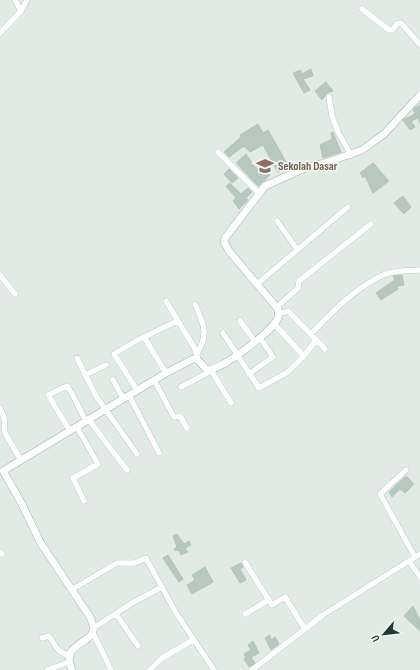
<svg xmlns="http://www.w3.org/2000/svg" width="420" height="670" font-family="'Sofia Sans Condensed',sans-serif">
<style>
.building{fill:#b7c8c0;stroke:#b1c4ba}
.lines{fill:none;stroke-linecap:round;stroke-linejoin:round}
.minor-casing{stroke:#a2b3ab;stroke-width:6}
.tertiary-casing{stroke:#a2b3ab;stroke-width:8}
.minor{stroke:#fff;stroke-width:5.5}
.tertiary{stroke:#fff;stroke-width:7}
.labels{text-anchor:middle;stroke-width:3.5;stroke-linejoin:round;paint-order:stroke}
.education-label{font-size:12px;font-weight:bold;fill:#785e54;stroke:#eff7f2;text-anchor:start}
</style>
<rect width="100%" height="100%" fill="#dfebe4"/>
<path class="building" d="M 311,69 L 313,76 L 303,79 L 310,90 L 304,93 L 293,73 L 301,70 L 302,74 Z
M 326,82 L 333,91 L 327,93 L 322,100 L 315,91 Z
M 420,105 L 420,123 L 418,118 L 411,121 L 415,127 L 410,130 L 403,120 L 415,114 L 413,109 Z
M 258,124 L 263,133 L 268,130 L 289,167 L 278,172 L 263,145 L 250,152 L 244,146 L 229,157 L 224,152 L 241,137 L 240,135 Z
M 333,132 L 341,152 L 323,158 L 320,145 L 332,139 L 331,133 Z
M 246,154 L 255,167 L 258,169 L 262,166 L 270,175 L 258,186 L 236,163 Z
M 373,163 L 389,181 L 373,193 L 365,176 L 363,178 L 360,173 Z
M 229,169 L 238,178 L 232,183 L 224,174 Z
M 230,183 L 241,194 L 248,188 L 252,192 L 246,198 L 248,200 L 239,209 L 233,201 L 236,198 L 226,186 Z
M 403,196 L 411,207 L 404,214 L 394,203 Z
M 402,275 L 404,285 L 397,286 L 398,289 L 381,300 L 376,293 L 395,280 L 393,276 Z
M 406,476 L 414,484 L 405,493 L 400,489 L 392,497 L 389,492 Z
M 177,534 L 184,544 L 189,541 L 191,545 L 185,548 L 188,552 L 181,555 L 179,550 L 175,551 L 174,549 L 177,547 L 173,536 Z
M 168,555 L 183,579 L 179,582 L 163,558 Z
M 241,563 L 243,567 L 240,569 L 246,580 L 240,583 L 231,568 Z
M 205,567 L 213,582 L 192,594 L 187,585 L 195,580 L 192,575 Z
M 413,606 L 420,620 L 420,631 L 404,616 Z
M 270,635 L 271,640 L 275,637 L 279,644 L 271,650 L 265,638 Z
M 253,641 L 259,653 L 251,657 L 255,663 L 249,667 L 244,659 L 246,658 L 244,654 L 251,650 L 248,645 Z"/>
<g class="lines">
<g class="minor-casing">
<path id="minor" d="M 15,0 L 21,11
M 362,9 L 389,30 L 392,30 L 397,24 L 401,23 L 420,45
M 0,33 L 21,11 L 27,0
M 329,97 L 332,116 L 338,132 L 351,155
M 218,152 L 259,193
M 277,221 L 297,249
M 0,275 L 15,294
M 257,284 L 348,207
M 166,301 L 195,349 L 198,360
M 195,304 C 204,325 209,333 197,354
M 277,307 L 298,288 L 299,281 L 371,224
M 279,314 L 288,311 L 325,349
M 240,321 L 255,341
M 274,324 L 304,356
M 223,333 L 259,388 L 288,372 L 304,356 L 316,340
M 311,334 C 332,312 355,288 383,275 C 394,270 408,271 420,270
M 144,337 L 166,373
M 77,358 L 96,396 L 137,454
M 211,370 L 231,403
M 249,374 L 273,357 L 260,338
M 85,375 L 106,365
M 113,380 L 123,398
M 154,380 L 174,417 L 180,416 L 187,428
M 181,387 L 207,373 L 208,370
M 137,390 L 114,354 L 136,341 L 177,321
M 129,395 L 159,453
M 0,408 L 4,417 L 5,433 L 21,460
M 89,420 L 127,470
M 77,427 L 98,464 L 73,478 L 84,501
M 70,431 L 48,395 L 67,386 C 75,397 79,409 86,421
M 406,470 L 380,494 L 415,557
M 0,552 L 2,554
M 409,561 L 420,577
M 245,562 L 272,605 L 285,597 L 305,629
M 71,590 L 117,563 L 135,563 L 146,558 L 176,613 L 214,670
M 116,614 L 138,646
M 245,614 L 269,600
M 95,627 L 132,603 L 162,587
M 93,633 L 111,670
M 42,638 L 49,636 L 59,651 L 69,656
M 47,670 L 69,662
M 150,670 L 162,658 L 193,640
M 252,670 L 323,615 L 420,554"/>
</g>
<g class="tertiary-casing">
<path id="tertiary" d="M 72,670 L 69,662 L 70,653 C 82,636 101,641 90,617 L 40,542 L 22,504 L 3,471 L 166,373 L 193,359 L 197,359 L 207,370 C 220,371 273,331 278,318 C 279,315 278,312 278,309 L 229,251 L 224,242 L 225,238 L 265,186 L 305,168 L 325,163 L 362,150 L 384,134 L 420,95"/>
</g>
<use href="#minor" class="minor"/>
<use href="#tertiary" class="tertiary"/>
</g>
<defs>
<g id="school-bare" transform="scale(1.38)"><path d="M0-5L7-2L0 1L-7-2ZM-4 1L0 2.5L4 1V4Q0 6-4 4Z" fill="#8d6e63" stroke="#eff7f2" stroke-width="2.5" paint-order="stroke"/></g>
</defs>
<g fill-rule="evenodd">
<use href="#school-bare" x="265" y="166"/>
</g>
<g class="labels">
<g class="education-label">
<text x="278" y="170">Sekolah Dasar</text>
</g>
</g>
<g transform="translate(384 634) rotate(242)" stroke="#eff7f2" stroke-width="3" paint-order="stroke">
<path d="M0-3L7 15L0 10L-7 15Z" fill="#1f3b31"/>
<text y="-6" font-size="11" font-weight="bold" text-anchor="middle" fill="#1f3b31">U</text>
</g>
</svg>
